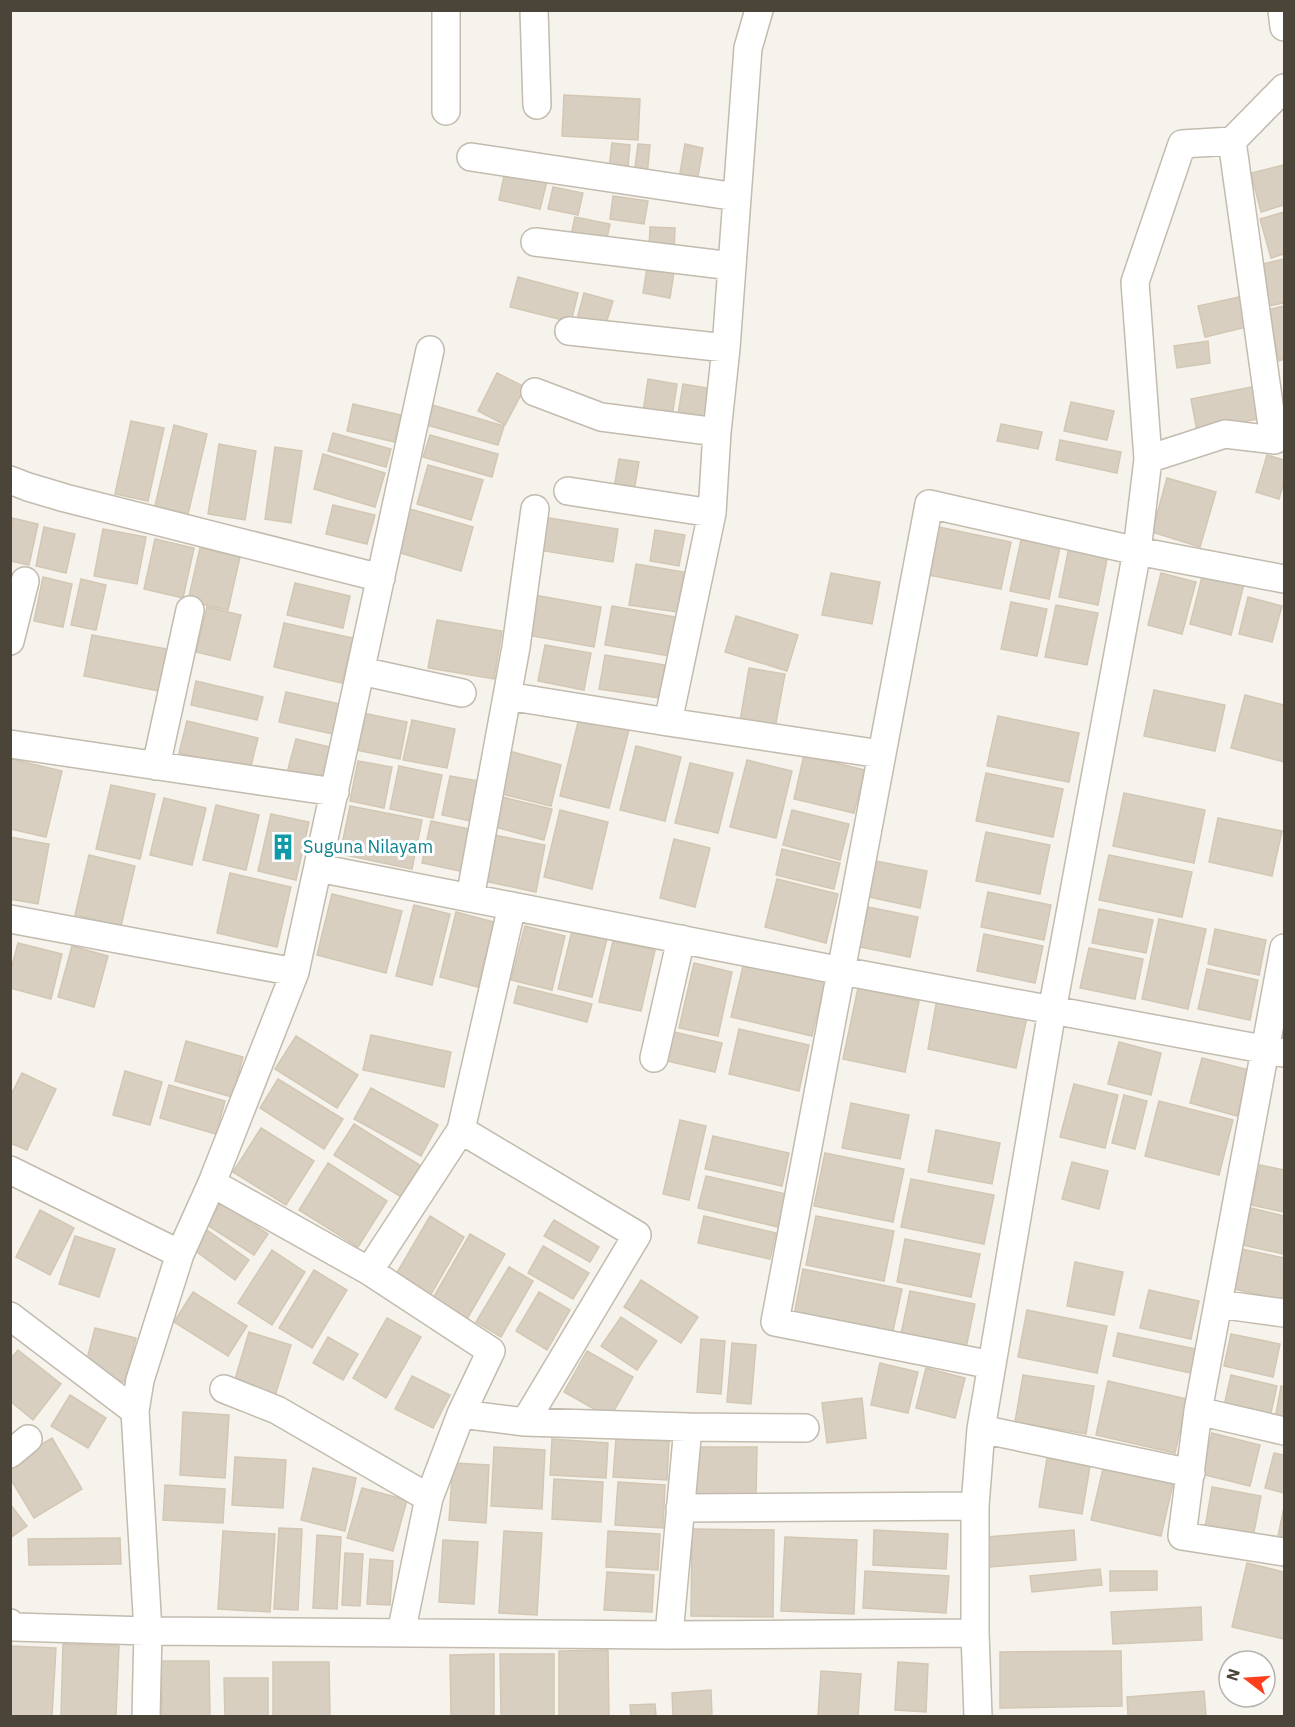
<svg xmlns="http://www.w3.org/2000/svg" width="1295" height="1727" font-family="'IBM Plex Sans',sans-serif">
<style>
.building{fill:#d8cfc1;stroke:#d3c7b4;stroke-width:1.5}
.lines{fill:none;stroke-linecap:round;stroke-linejoin:round}
.street-casing{stroke:#c2bbae;stroke-width:30}
.street{stroke:#fff;stroke-width:27}
.labels{text-anchor:middle;stroke-width:6;stroke-linejoin:round;paint-order:stroke}
.culture-label{font-size:18px;fill:#0d838f;stroke:#fff;text-anchor:start}
</style>
<rect width="100%" height="100%" fill="#f6f3ec"/>
<path class="building" d="M 564,95 L 640,99 L 638,140 L 562,136 Z
M 612,143 L 630,145 L 627,178 L 608,176 Z
M 638,144 L 650,145 L 647,176 L 634,175 Z
M 685,144 L 703,148 L 697,182 L 679,179 Z
M 1284,165 L 1284,205 L 1261,212 L 1251,173 Z
M 505,171 L 547,181 L 540,209 L 499,200 Z
M 553,187 L 583,193 L 578,215 L 548,209 Z
M 613,196 L 648,201 L 644,224 L 610,219 Z
M 1284,212 L 1284,254 L 1271,258 L 1260,219 Z
M 575,217 L 610,224 L 605,247 L 570,240 Z
M 650,227 L 675,228 L 674,252 L 649,250 Z
M 1284,259 L 1284,303 L 1268,306 L 1259,265 Z
M 647,268 L 674,272 L 670,298 L 643,293 Z
M 518,277 L 578,293 L 571,322 L 510,307 Z
M 584,293 L 613,301 L 605,327 L 577,319 Z
M 1244,296 L 1251,326 L 1205,337 L 1198,306 Z
M 1284,306 L 1284,359 L 1279,361 L 1267,310 Z
M 1208,341 L 1210,363 L 1177,368 L 1174,346 Z
M 497,373 L 525,387 L 505,425 L 478,411 Z
M 648,379 L 677,384 L 672,417 L 643,412 Z
M 683,384 L 713,389 L 707,425 L 677,420 Z
M 1257,386 L 1263,418 L 1197,431 L 1191,399 Z
M 1071,402 L 1114,411 L 1107,440 L 1064,431 Z
M 353,404 L 401,415 L 395,442 L 347,431 Z
M 429,404 L 504,426 L 498,445 L 423,424 Z
M 131,421 L 164,428 L 148,501 L 115,494 Z
M 1001,424 L 1042,432 L 1038,449 L 997,441 Z
M 174,425 L 207,434 L 188,514 L 155,506 Z
M 333,433 L 391,449 L 386,467 L 328,451 Z
M 430,435 L 498,454 L 492,477 L 423,457 Z
M 1060,440 L 1121,452 L 1117,473 L 1056,460 Z
M 219,444 L 256,451 L 245,520 L 208,514 Z
M 275,447 L 302,451 L 291,523 L 265,519 Z
M 323,454 L 385,473 L 375,507 L 314,489 Z
M 1267,455 L 1284,460 L 1284,482 L 1279,499 L 1256,492 Z
M 619,459 L 639,462 L 634,491 L 614,488 Z
M 428,465 L 483,480 L 471,520 L 417,504 Z
M 1167,478 L 1216,492 L 1200,547 L 1152,532 Z
M 333,505 L 375,515 L 367,544 L 326,534 Z
M 410,509 L 473,527 L 461,571 L 397,552 Z
M 543,517 L 618,529 L 613,562 L 538,550 Z
M 12,518 L 38,524 L 29,565 L 10,561 Z
M 934,526 L 1011,542 L 1001,589 L 923,574 Z
M 44,527 L 75,534 L 66,573 L 36,566 Z
M 103,529 L 146,537 L 137,584 L 94,576 Z
M 655,530 L 685,535 L 679,566 L 650,561 Z
M 155,539 L 194,548 L 183,598 L 144,589 Z
M 1021,540 L 1060,547 L 1049,599 L 1010,591 Z
M 1069,547 L 1108,554 L 1098,605 L 1059,597 Z
M 200,548 L 240,557 L 228,610 L 188,601 Z
M 636,564 L 684,572 L 677,612 L 629,605 Z
M 1204,569 L 1245,580 L 1231,635 L 1190,624 Z
M 831,573 L 880,582 L 872,624 L 822,615 Z
M 1161,573 L 1196,582 L 1182,634 L 1148,625 Z
M 43,577 L 72,584 L 63,627 L 34,621 Z
M 81,579 L 106,585 L 96,630 L 71,625 Z
M 295,583 L 350,596 L 343,628 L 287,615 Z
M 529,594 L 601,607 L 594,647 L 521,634 Z
M 1248,597 L 1282,606 L 1272,642 L 1239,634 Z
M 1011,602 L 1047,609 L 1037,656 L 1001,649 Z
M 1056,605 L 1098,613 L 1087,665 L 1045,657 Z
M 612,606 L 676,617 L 669,656 L 605,645 Z
M 207,607 L 241,615 L 230,660 L 196,652 Z
M 736,616 L 798,635 L 787,671 L 725,652 Z
M 437,620 L 502,631 L 494,679 L 428,668 Z
M 284,623 L 353,638 L 342,683 L 274,667 Z
M 92,635 L 167,649 L 159,691 L 84,676 Z
M 545,645 L 591,653 L 584,690 L 538,681 Z
M 605,655 L 665,665 L 659,698 L 599,689 Z
M 749,668 L 785,674 L 775,728 L 740,721 Z
M 196,681 L 263,697 L 257,720 L 191,705 Z
M 1154,690 L 1225,705 L 1215,751 L 1144,736 Z
M 286,692 L 340,704 L 333,734 L 279,722 Z
M 1245,695 L 1284,705 L 1284,762 L 1231,748 Z
M 363,713 L 407,722 L 400,759 L 356,750 Z
M 580,714 L 630,726 L 609,808 L 560,796 Z
M 998,716 L 1079,733 L 1069,782 L 987,766 Z
M 412,720 L 455,729 L 447,768 L 403,760 Z
M 187,721 L 258,738 L 250,770 L 179,753 Z
M 296,739 L 330,747 L 322,781 L 287,773 Z
M 636,746 L 681,757 L 665,821 L 620,810 Z
M 509,751 L 561,765 L 551,806 L 498,793 Z
M 804,755 L 865,770 L 854,813 L 794,799 Z
M 11,759 L 62,771 L 46,837 L 10,829 Z
M 747,760 L 792,771 L 776,838 L 730,827 Z
M 358,761 L 392,767 L 384,808 L 350,801 Z
M 690,763 L 733,773 L 718,833 L 675,823 Z
M 399,766 L 442,775 L 433,818 L 390,809 Z
M 986,773 L 1063,789 L 1053,837 L 976,821 Z
M 450,776 L 479,781 L 471,821 L 442,815 Z
M 111,785 L 155,794 L 140,859 L 96,849 Z
M 1124,793 L 1205,810 L 1194,863 L 1113,846 Z
M 498,796 L 552,809 L 544,840 L 491,826 Z
M 164,798 L 206,808 L 192,865 L 150,855 Z
M 216,805 L 259,815 L 246,870 L 203,860 Z
M 350,806 L 422,820 L 412,869 L 340,854 Z
M 560,810 L 608,822 L 592,889 L 544,877 Z
M 792,810 L 849,824 L 840,860 L 783,845 Z
M 271,814 L 309,822 L 296,880 L 258,871 Z
M 1218,818 L 1282,831 L 1272,876 L 1209,862 Z
M 431,821 L 474,830 L 465,872 L 422,863 Z
M 986,832 L 1050,845 L 1040,894 L 976,881 Z
M 489,834 L 545,845 L 536,892 L 479,880 Z
M 10,837 L 49,844 L 38,904 L 10,899 Z
M 674,839 L 710,848 L 695,907 L 660,898 Z
M 782,849 L 840,863 L 834,889 L 776,875 Z
M 89,855 L 135,866 L 121,926 L 75,915 Z
M 1109,855 L 1192,872 L 1182,917 L 1099,900 Z
M 871,860 L 927,871 L 920,908 L 864,896 Z
M 230,873 L 291,887 L 277,947 L 217,933 Z
M 777,879 L 838,894 L 826,943 L 765,927 Z
M 988,892 L 1051,905 L 1044,940 L 981,927 Z
M 332,894 L 402,911 L 386,973 L 317,955 Z
M 414,905 L 450,914 L 432,985 L 396,976 Z
M 868,907 L 918,917 L 910,957 L 860,947 Z
M 1099,909 L 1153,920 L 1146,953 L 1092,943 Z
M 456,912 L 494,922 L 478,987 L 440,977 Z
M 1159,919 L 1206,929 L 1188,1009 L 1142,999 Z
M 525,926 L 565,936 L 552,990 L 511,980 Z
M 1215,929 L 1266,940 L 1259,975 L 1208,964 Z
M 572,931 L 607,939 L 592,997 L 558,989 Z
M 984,934 L 1043,946 L 1035,983 L 977,971 Z
M 613,941 L 655,950 L 641,1011 L 599,1002 Z
M 18,943 L 62,954 L 51,999 L 10,988 L 10,973 Z
M 72,946 L 108,956 L 94,1007 L 58,997 Z
M 1089,948 L 1143,959 L 1135,999 L 1080,988 Z
M 744,962 L 825,981 L 812,1036 L 731,1017 Z
M 694,963 L 732,972 L 718,1036 L 679,1028 Z
M 1207,969 L 1258,980 L 1250,1020 L 1198,1009 Z
M 518,986 L 592,1004 L 587,1022 L 514,1003 Z
M 858,988 L 919,1001 L 905,1072 L 843,1059 Z
M 937,999 L 1027,1017 L 1016,1068 L 928,1049 Z
M 739,1029 L 809,1045 L 799,1091 L 729,1074 Z
M 674,1032 L 722,1043 L 715,1072 L 667,1061 Z
M 371,1035 L 451,1052 L 444,1087 L 363,1070 Z
M 296,1036 L 358,1075 L 337,1108 L 275,1069 Z
M 186,1041 L 243,1057 L 232,1097 L 175,1081 Z
M 1119,1042 L 1161,1053 L 1151,1095 L 1108,1084 Z
M 1202,1058 L 1249,1070 L 1237,1116 L 1190,1103 Z
M 125,1071 L 162,1082 L 150,1125 L 113,1115 Z
M 22,1073 L 56,1089 L 27,1150 L 10,1143 L 10,1097 Z
M 278,1079 L 343,1119 L 324,1149 L 260,1108 Z
M 1074,1084 L 1118,1095 L 1105,1148 L 1060,1137 Z
M 169,1085 L 225,1101 L 216,1134 L 160,1118 Z
M 371,1088 L 438,1125 L 421,1156 L 354,1119 Z
M 1124,1095 L 1147,1101 L 1135,1149 L 1112,1143 Z
M 1159,1101 L 1233,1120 L 1219,1175 L 1145,1156 Z
M 851,1103 L 909,1115 L 900,1159 L 842,1148 Z
M 680,1120 L 706,1126 L 689,1200 L 663,1194 Z
M 354,1124 L 421,1166 L 401,1197 L 334,1155 Z
M 261,1128 L 314,1161 L 286,1205 L 233,1172 Z
M 936,1130 L 1000,1143 L 992,1184 L 928,1172 Z
M 713,1136 L 789,1153 L 782,1186 L 705,1169 Z
M 825,1153 L 904,1169 L 893,1222 L 814,1206 Z
M 1072,1162 L 1108,1171 L 1099,1209 L 1062,1199 Z
M 328,1163 L 387,1201 L 358,1247 L 299,1210 Z
M 1260,1165 L 1284,1170 L 1284,1212 L 1251,1205 Z
M 706,1176 L 786,1194 L 778,1227 L 698,1208 Z
M 911,1179 L 994,1195 L 984,1244 L 901,1227 Z
M 221,1203 L 268,1234 L 254,1255 L 207,1225 Z
M 1251,1208 L 1284,1216 L 1284,1254 L 1242,1245 Z
M 40,1210 L 74,1228 L 50,1275 L 16,1257 Z
M 430,1216 L 464,1237 L 430,1296 L 395,1276 Z
M 704,1216 L 776,1233 L 770,1259 L 698,1243 Z
M 816,1216 L 894,1231 L 884,1281 L 806,1265 Z
M 554,1220 L 599,1247 L 590,1262 L 544,1236 Z
M 207,1230 L 249,1260 L 235,1280 L 193,1249 Z
M 470,1234 L 505,1254 L 467,1319 L 433,1298 Z
M 75,1236 L 115,1249 L 99,1297 L 59,1284 Z
M 905,1239 L 980,1254 L 971,1297 L 897,1282 Z
M 543,1246 L 589,1273 L 573,1299 L 528,1273 Z
M 1242,1249 L 1284,1258 L 1283,1300 L 1233,1289 Z
M 272,1250 L 305,1272 L 272,1325 L 238,1303 Z
M 1075,1262 L 1123,1272 L 1114,1315 L 1067,1306 Z
M 509,1267 L 533,1281 L 501,1337 L 476,1322 Z
M 803,1269 L 902,1289 L 891,1340 L 793,1320 Z
M 314,1270 L 347,1290 L 312,1348 L 279,1328 Z
M 641,1280 L 698,1317 L 681,1343 L 624,1307 Z
M 1149,1290 L 1199,1301 L 1191,1339 L 1140,1328 Z
M 910,1291 L 975,1304 L 965,1353 L 900,1339 Z
M 193,1292 L 247,1326 L 228,1356 L 174,1322 Z
M 539,1292 L 570,1310 L 547,1350 L 516,1331 Z
M 1027,1310 L 1107,1326 L 1097,1373 L 1018,1357 Z
M 621,1317 L 657,1341 L 637,1370 L 601,1346 Z
M 387,1318 L 421,1337 L 386,1398 L 353,1378 Z
M 95,1328 L 136,1338 L 125,1382 L 84,1371 Z
M 249,1332 L 291,1345 L 274,1399 L 233,1386 Z
M 1118,1333 L 1196,1349 L 1191,1373 L 1113,1356 Z
M 1231,1334 L 1280,1344 L 1273,1377 L 1224,1366 Z
M 328,1337 L 358,1354 L 343,1380 L 313,1363 Z
M 701,1339 L 725,1341 L 721,1394 L 697,1392 Z
M 732,1343 L 756,1345 L 751,1404 L 727,1402 Z
M 18,1350 L 61,1384 L 33,1420 L 10,1401 L 10,1359 Z
M 587,1351 L 633,1377 L 610,1418 L 564,1392 Z
M 880,1363 L 918,1372 L 908,1413 L 871,1405 Z
M 926,1368 L 965,1378 L 955,1418 L 916,1408 Z
M 1023,1375 L 1094,1386 L 1086,1434 L 1015,1422 Z
M 1231,1375 L 1277,1386 L 1270,1417 L 1224,1406 Z
M 412,1376 L 450,1395 L 433,1428 L 395,1409 Z
M 1108,1381 L 1187,1399 L 1175,1453 L 1096,1435 Z
M 1281,1386 L 1284,1387 L 1284,1421 L 1275,1419 Z
M 70,1395 L 106,1418 L 88,1448 L 51,1426 Z
M 862,1398 L 866,1438 L 827,1443 L 822,1403 Z
M 183,1412 L 229,1415 L 225,1478 L 180,1475 Z
M 1212,1433 L 1260,1445 L 1250,1486 L 1201,1474 Z
M 52,1438 L 82,1489 L 34,1518 L 10,1478 L 10,1463 Z
M 616,1438 L 669,1441 L 667,1480 L 613,1477 Z
M 552,1439 L 608,1443 L 606,1478 L 550,1475 Z
M 494,1447 L 545,1450 L 542,1509 L 491,1506 Z
M 697,1447 L 757,1447 L 756,1497 L 696,1496 Z
M 1274,1453 L 1284,1455 L 1284,1493 L 1265,1488 Z
M 235,1457 L 286,1460 L 283,1508 L 232,1505 Z
M 1047,1458 L 1090,1466 L 1082,1514 L 1039,1507 Z
M 453,1463 L 489,1465 L 486,1523 L 449,1520 Z
M 313,1468 L 356,1478 L 345,1531 L 301,1520 Z
M 1103,1469 L 1173,1484 L 1161,1536 L 1091,1520 Z
M 554,1479 L 603,1482 L 601,1522 L 552,1519 Z
M 618,1482 L 665,1485 L 663,1528 L 615,1525 Z
M 165,1485 L 225,1489 L 223,1523 L 163,1520 Z
M 1212,1487 L 1261,1496 L 1253,1537 L 1205,1528 Z
M 362,1488 L 407,1500 L 393,1551 L 347,1538 Z
M 10,1504 L 27,1526 L 10,1538 Z
M 1284,1507 L 1284,1543 L 1277,1541 Z
M 279,1528 L 302,1529 L 298,1610 L 274,1609 Z
M 692,1529 L 774,1530 L 773,1617 L 691,1616 Z
M 874,1530 L 948,1534 L 946,1569 L 873,1565 Z
M 1074,1530 L 1076,1560 L 989,1567 L 986,1537 Z
M 223,1531 L 275,1534 L 270,1612 L 218,1609 Z
M 504,1531 L 542,1533 L 537,1615 L 499,1613 Z
M 608,1531 L 660,1534 L 658,1570 L 606,1567 Z
M 317,1535 L 341,1537 L 337,1609 L 313,1608 Z
M 785,1537 L 857,1540 L 854,1614 L 781,1611 Z
M 120,1538 L 121,1564 L 29,1565 L 28,1539 Z
M 443,1540 L 478,1542 L 474,1604 L 439,1602 Z
M 345,1553 L 363,1554 L 360,1606 L 342,1605 Z
M 370,1559 L 393,1561 L 390,1605 L 367,1604 Z
M 1247,1563 L 1284,1572 L 1284,1639 L 1232,1627 Z
M 1100,1569 L 1102,1585 L 1032,1592 L 1030,1576 Z
M 865,1571 L 949,1576 L 946,1613 L 863,1608 Z
M 1110,1571 L 1157,1571 L 1157,1590 L 1110,1591 Z
M 607,1572 L 654,1575 L 652,1612 L 604,1610 Z
M 1201,1607 L 1202,1640 L 1113,1644 L 1111,1612 Z
M 63,1644 L 119,1646 L 116,1716 L 61,1716 Z
M 10,1646 L 56,1648 L 52,1716 L 10,1716 Z
M 608,1650 L 609,1716 L 559,1716 L 559,1651 Z
M 1121,1651 L 1122,1706 L 1000,1708 L 1000,1652 Z
M 494,1654 L 494,1716 L 451,1716 L 450,1655 Z
M 500,1654 L 554,1654 L 554,1716 L 501,1716 Z
M 161,1661 L 209,1661 L 210,1716 L 162,1716 Z
M 273,1662 L 329,1662 L 330,1716 L 273,1716 Z
M 898,1662 L 928,1664 L 926,1712 L 895,1710 Z
M 821,1671 L 861,1674 L 858,1716 L 818,1716 Z
M 224,1678 L 268,1678 L 268,1716 L 225,1716 Z
M 711,1690 L 712,1716 L 673,1716 L 672,1693 Z
M 1204,1691 L 1206,1716 L 1128,1716 L 1127,1697 Z
M 655,1704 L 656,1716 L 631,1716 L 630,1705 Z"/>
<g class="lines">
<g class="street-casing">
<path id="street" d="M 446,10 L 446,111
M 534,10 L 537,105
M 1282,10 L 1284,27
M 1232,141 L 1274,440
M 471,157 L 737,197
M 535,242 L 732,266
M 569,331 L 726,348
M 535,392 L 601,417 L 717,432
M 1148,459 L 1225,434 L 1274,440 L 1284,436
M 10,480 L 28,487 L 65,498 L 381,578
M 568,491 L 712,513
M 10,641 L 25,581
M 361,671 L 462,693
M 507,696 L 668,722 L 881,754
M 668,722 L 712,513 L 717,432 L 726,348 L 748,48 L 759,10
M 10,744 L 335,792
M 156,766 L 190,610
M 318,868 L 842,971 L 1284,1053
M 470,898 L 516,647 L 535,509
M 512,906 L 461,1130 L 637,1235 L 525,1422
M 10,919 L 295,972
M 1284,948 L 1198,1411 L 1182,1536 L 1284,1552
M 654,1058 L 681,939
M 10,1170 L 180,1254
M 212,1183 L 369,1271 L 491,1351 L 461,1414 L 429,1498 L 401,1633
M 369,1271 L 461,1130
M 1218,1304 L 1284,1313
M 10,1316 L 135,1411
M 992,1365 L 775,1322 L 929,504 L 1137,551 L 1284,579
M 224,1389 L 277,1410 L 429,1498
M 1198,1411 L 1284,1431
M 461,1414 L 525,1422 L 688,1427 L 805,1428
M 981,1429 L 1191,1473
M 10,1454 L 28,1439
M 680,1508 L 975,1506
M 10,1623 L 14,1627 L 148,1631 L 669,1635 L 975,1633
M 669,1635 L 688,1427
M 146,1716 L 148,1631 L 135,1411 L 140,1380 L 180,1254 L 212,1183 L 295,972 L 430,350
M 978,1716 L 975,1633 L 975,1506 L 981,1429 L 1052,1011 L 1137,551 L 1148,459 L 1135,282 L 1182,144 L 1232,141 L 1284,88"/>
</g>
<use href="#street" class="street"/>
</g>
<defs>
<g id="building-bare" transform="scale(2.07)"><path d="M-4-6H4V6H1V3H-1V6H-4ZM-2.5-4.3h1.7v1.8h-1.7ZM.8-4.3h1.7v1.8H.8ZM-2.5-1h1.7V.8h-1.7ZM.8-1h1.7V.8H.8Z" fill="#0f9aa8" stroke="#fff" stroke-width="2.5" paint-order="stroke"/></g>
</defs>
<g fill-rule="evenodd">
<use href="#building-bare" x="283" y="847"/>
</g>
<g class="labels">
<g class="culture-label">
<text x="303" y="853">Suguna Nilayam</text>
</g>
</g>
<rect width="1295" height="1727" fill="none" stroke="#4b4439" stroke-width="24"/>
<g transform="translate(1247 1679) rotate(287)"><circle r="28" fill="#ffffff" stroke="#b7b4b0" stroke-width="1.5"/>
<path d="M0-4.5L10 22L0 15L-10 22Z" fill="#fc3f1d"/>
<text y="-9" font-size="16" font-weight="bold" text-anchor="middle" fill="#4b4439">N</text>
</g>
</svg>
